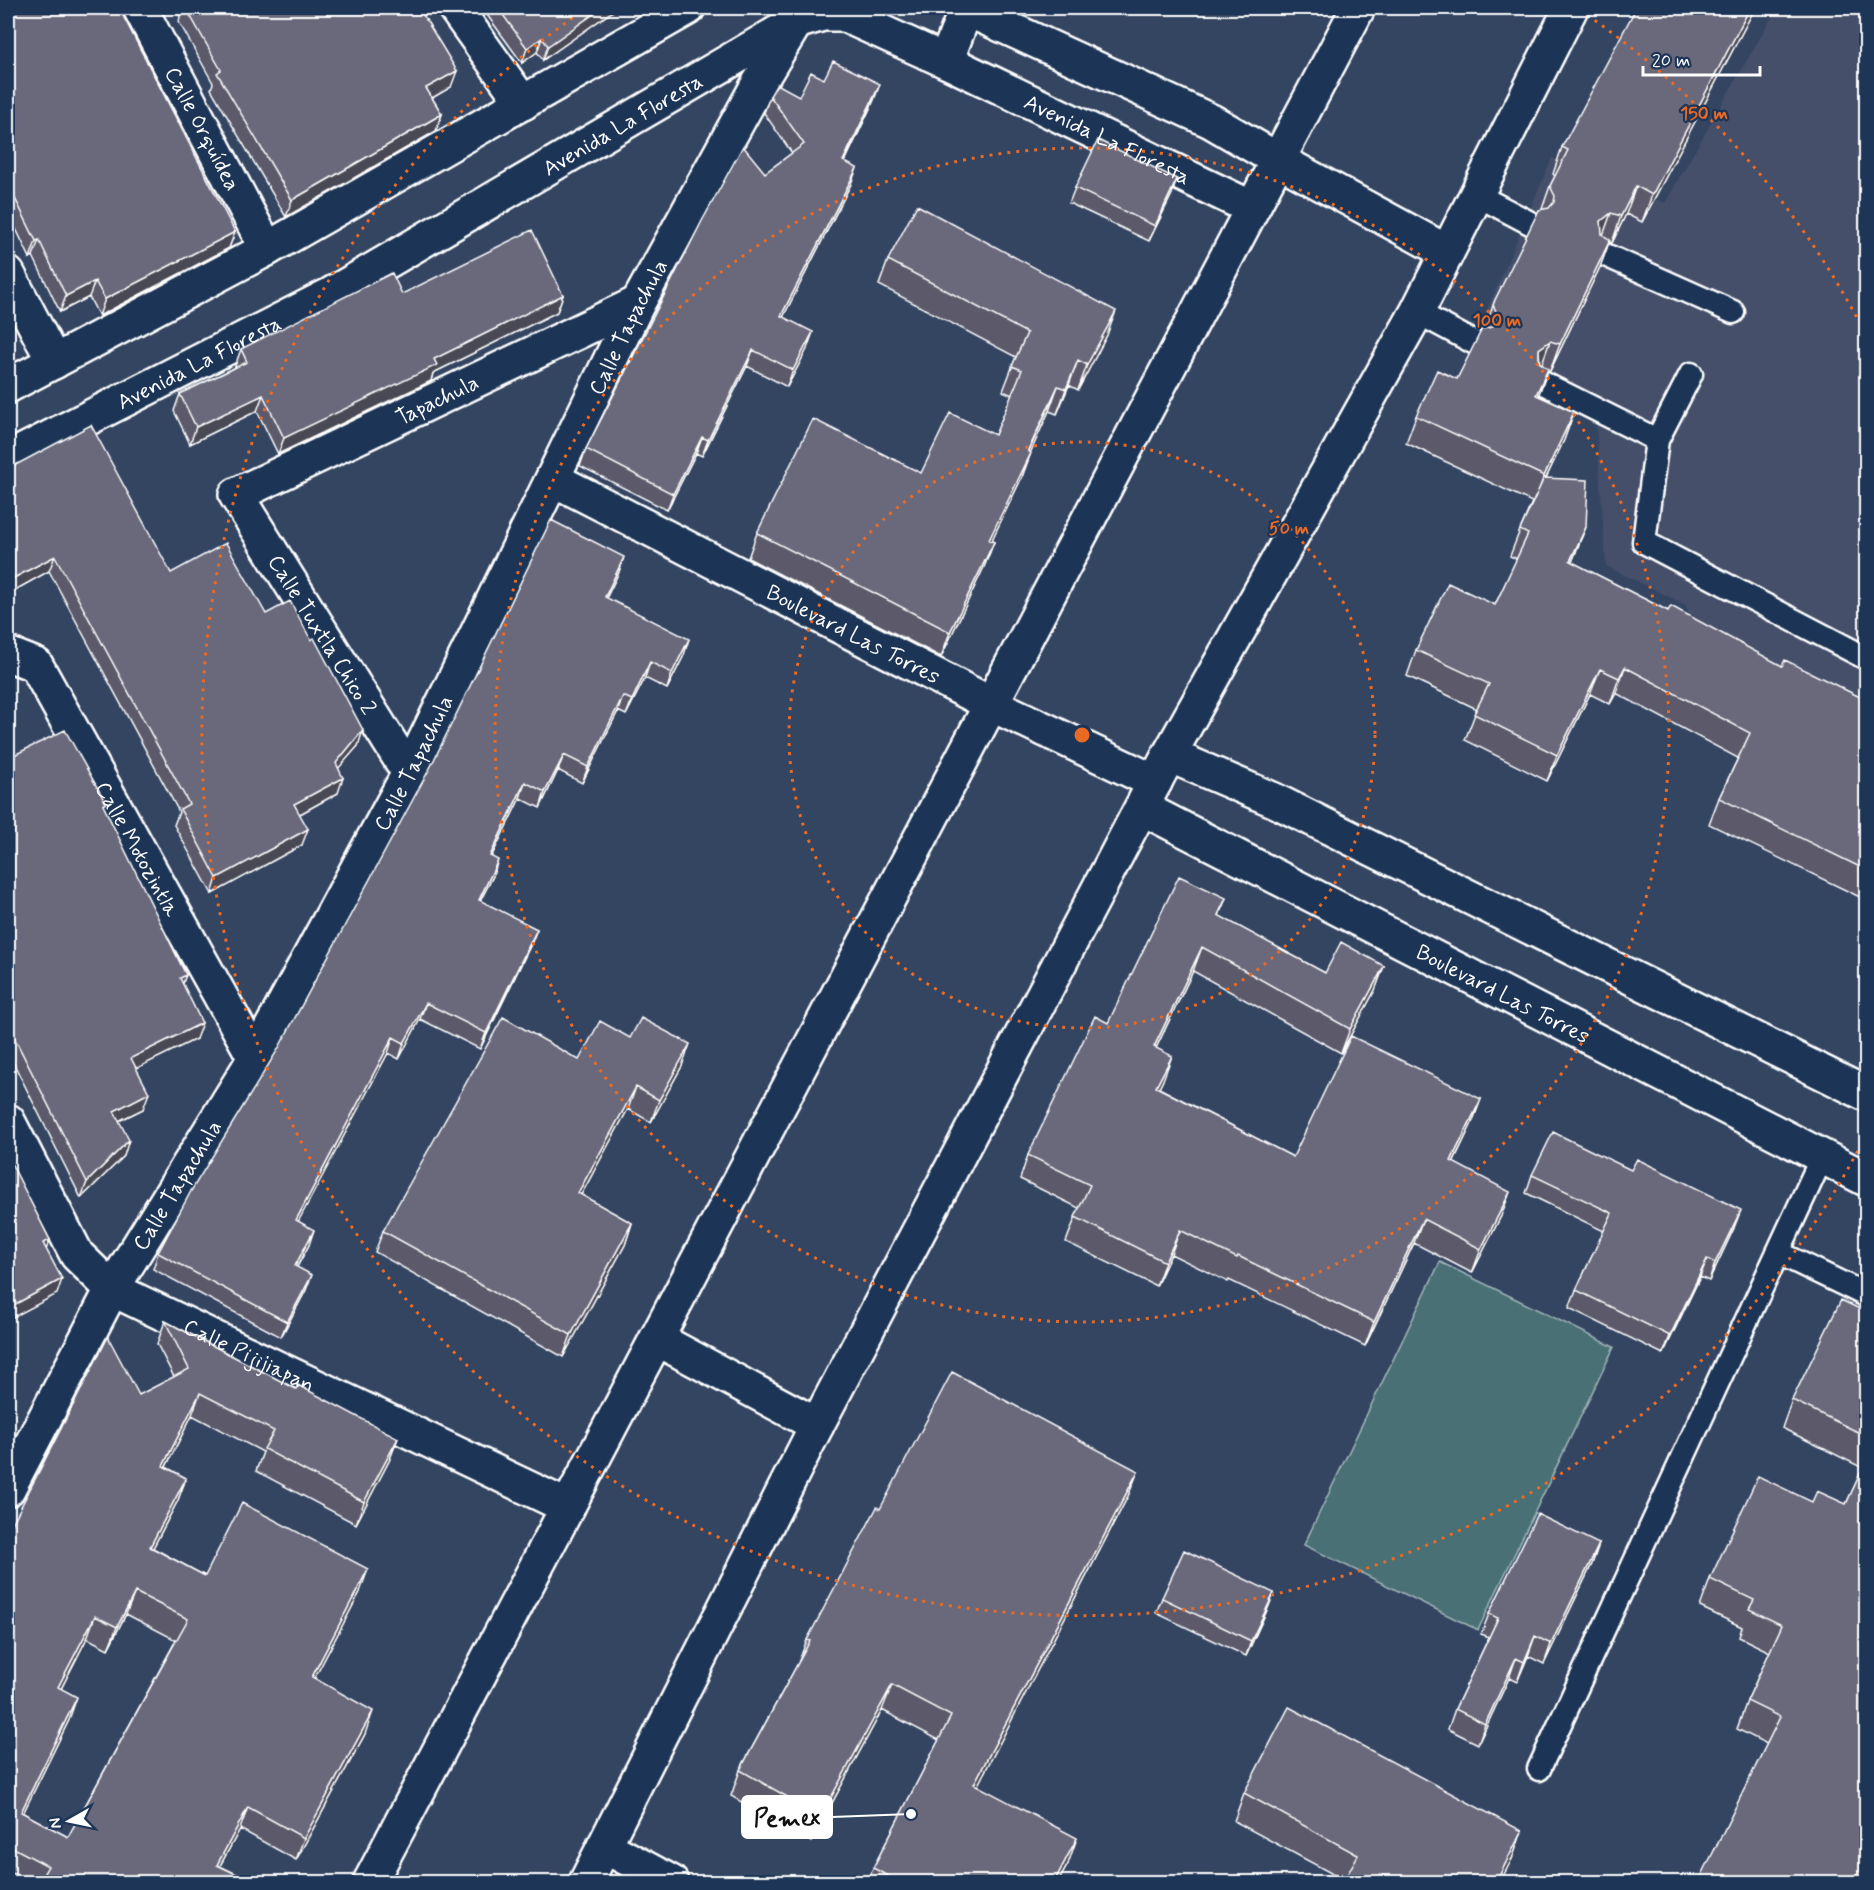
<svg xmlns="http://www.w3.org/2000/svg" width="1874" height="1890" font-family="Mynerve,sans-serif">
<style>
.built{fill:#44506a}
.green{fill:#487075;stroke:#a4b8ba;stroke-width:1.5}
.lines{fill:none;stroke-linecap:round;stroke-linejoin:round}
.lane-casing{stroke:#fff;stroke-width:27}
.street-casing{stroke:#fff;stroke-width:38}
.secondary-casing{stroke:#fff;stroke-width:38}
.lane{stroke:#1d3557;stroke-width:22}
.street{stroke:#1d3557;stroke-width:33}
.secondary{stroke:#1d3557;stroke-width:33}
.wall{fill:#5b5a6b;stroke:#fff;stroke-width:1.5;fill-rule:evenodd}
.shaded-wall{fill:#4a4a57;stroke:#fff;stroke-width:1.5}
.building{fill:#6a697c;stroke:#fff;stroke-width:1.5;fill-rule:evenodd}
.ring{fill:none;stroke:#ea6a24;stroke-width:3;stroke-dasharray:3 6}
.labels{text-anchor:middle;stroke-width:4.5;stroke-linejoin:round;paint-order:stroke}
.street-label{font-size:22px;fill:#fff;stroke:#1d3557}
.centre{fill:#ea6a24;stroke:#1d3557;stroke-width:3}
.ring-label{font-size:18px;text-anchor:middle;font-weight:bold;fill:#ea6a24;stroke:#1d3557;stroke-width:4.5;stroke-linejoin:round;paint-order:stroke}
.leader{fill:none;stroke:#fff;stroke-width:2}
.callout-dot{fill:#fff;stroke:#1d3557;stroke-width:2}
.callout{fill:#fff;stroke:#fff;stroke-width:2}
.callout-label{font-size:24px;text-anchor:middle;font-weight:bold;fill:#111}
</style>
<rect width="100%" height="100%" fill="#344562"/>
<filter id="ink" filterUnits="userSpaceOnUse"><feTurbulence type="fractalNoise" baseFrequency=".0167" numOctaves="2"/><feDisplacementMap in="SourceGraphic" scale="12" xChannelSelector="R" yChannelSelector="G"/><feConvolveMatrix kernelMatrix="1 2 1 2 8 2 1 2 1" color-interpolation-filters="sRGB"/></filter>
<g filter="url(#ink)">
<path class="built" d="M 1777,8 L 1866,8 L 1866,714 L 1694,632 L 1686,605 L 1606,566 L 1596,424 L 1463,366 L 1552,158 L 1665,203 Z"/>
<path class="green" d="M 1440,1262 L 1614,1347 L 1478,1630 L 1304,1545 Z"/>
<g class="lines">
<g class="lane-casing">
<path id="lane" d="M 1475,194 L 1532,224
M 1603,254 L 1733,312
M 1417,312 L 1475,343
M 1691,374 L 1657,440 L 1644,542 L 1866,658
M 1541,382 L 1657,440
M 1779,1253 L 1866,1295
M 1539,1769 L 1822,1157"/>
</g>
<g class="street-casing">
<g id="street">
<path id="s1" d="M 140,8 L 267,249"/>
<path d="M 455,8 L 523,103"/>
<path d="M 964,8 L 1211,121 L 1278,160"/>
<path d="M 946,61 L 966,9"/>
<path d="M 8,274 L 54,362"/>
<path d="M 8,386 L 267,249 L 688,8"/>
<path id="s2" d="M 8,459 L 330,295 L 796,22 L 823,14 L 842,14 L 946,61 L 1252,208"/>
<path id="s3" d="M 553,479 L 991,704"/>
<path id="s4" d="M 8,654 L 36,665 L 255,1058"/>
<path id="s5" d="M 409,773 L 236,495 L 638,303"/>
<path id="s6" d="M 8,1121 L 77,1255 L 112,1289 L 568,1507"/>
<path id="s7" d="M 8,1489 L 112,1289 L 255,1058 L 409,773 L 638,303 L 759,83 L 796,22"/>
<path d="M 604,1846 L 671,1882"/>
</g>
</g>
<g class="secondary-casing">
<g id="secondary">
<path d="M 1278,160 L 1447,252"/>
<path d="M 991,704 L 1155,782"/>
<path d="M 1169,755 L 1274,800 L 1866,1094"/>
<path id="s8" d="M 1142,808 L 1866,1179"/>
<path d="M 657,1339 L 817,1425"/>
<path d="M 370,1882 L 1358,8"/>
<path d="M 586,1882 L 817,1425 L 1169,755 L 1417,312 L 1571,8"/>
</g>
</g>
<use href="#lane" class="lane"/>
<use href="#street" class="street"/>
<use href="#secondary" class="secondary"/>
</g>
<path class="wall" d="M 8,8 L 235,232 L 229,248 L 99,316 L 89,297 L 60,312 L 33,256 L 30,258 L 8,212 Z
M 175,8 L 419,8 L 451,87 L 432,98 L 442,114 L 436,131 L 286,217 L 211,89 L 213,83 L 179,22 L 180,17 Z
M 482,8 L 617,8 L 543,60 L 537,52 L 522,63 Z
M 1755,8 L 1642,222 L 1626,214 L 1612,243 L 1609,242 L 1600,267 L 1550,371 L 1548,371 L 1538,396 L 1574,412 L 1564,440 L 1546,478 L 1576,552 L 1572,562 L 1668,611 L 1782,666 L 1866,700 L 1866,900 L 1709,824 L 1719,798 L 1738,758 L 1616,693 L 1610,704 L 1590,694 L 1547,781 L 1465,740 L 1477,709 L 1407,676 L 1416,650 L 1495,605 L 1517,559 L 1510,556 L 1520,530 L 1532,502 L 1406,443 L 1416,416 L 1457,379 L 1485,328 L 1495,300 L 1542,209 L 1550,186 L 1555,176 L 1553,174 L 1562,147 Z
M 824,79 L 874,100 L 845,162 L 851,184 L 783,317 L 807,349 L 787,387 L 747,366 L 702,456 L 696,453 L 667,510 L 580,466 L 586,449 L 765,173 L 792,153 L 764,113 L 770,96 L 799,96 Z
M 1075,188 L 1172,194 L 1149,241 L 1069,203 Z
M 888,260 L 1107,335 L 1078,390 L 1069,385 L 1057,414 L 1049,411 L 1030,452 L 1022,477 L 991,541 L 994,542 L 984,567 L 941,657 L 748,558 L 757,533 L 921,473 L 995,435 L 1012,395 L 1003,391 L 1016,357 L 879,285 Z
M 402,294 L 563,295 L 557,312 L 433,373 L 431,381 L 278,454 L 257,411 L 190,444 L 174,411 L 180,394 L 236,367 L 235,366 L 241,349 Z
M 8,469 L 171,573 L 266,614 L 358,746 L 338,768 L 338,793 L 300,814 L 302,845 L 212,894 L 174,825 L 179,812 L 49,571 L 8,594 Z
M 619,572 L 606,598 L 684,655 L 667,689 L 645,678 L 626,715 L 618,711 L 582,783 L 558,770 L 540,808 L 520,798 L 491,857 L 493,876 L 480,901 L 537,929 L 531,944 L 480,1049 L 420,1019 L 399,1059 L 388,1053 L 298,1221 L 309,1245 L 297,1267 L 306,1290 L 281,1337 L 153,1269 L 158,1253 Z
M 8,758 L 104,808 L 183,983 L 196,1039 L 136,1068 L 143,1109 L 119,1121 L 124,1156 L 81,1198 L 8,1052 Z
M 1226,898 L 1219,916 L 1325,973 L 1384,966 L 1375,990 L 1341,1053 L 1193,971 L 1156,1048 L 1163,1080 L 1159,1088 L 1293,1157 L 1481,1099 L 1472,1123 L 1453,1163 L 1501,1216 L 1472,1273 L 1414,1243 L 1365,1346 L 1229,1280 L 1228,1282 L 1171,1254 L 1156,1286 L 1066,1242 L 1079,1208 L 1020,1179 L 1028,1155 L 1108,1023 Z
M 579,1060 L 682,1066 L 651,1122 L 628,1109 L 581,1195 L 632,1223 L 625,1245 L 563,1357 L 375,1252 L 383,1231 Z
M 1532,1175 L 1734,1228 L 1709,1281 L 1700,1277 L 1663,1354 L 1569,1308 L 1576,1290 L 1604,1231 L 1526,1193 Z
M 1866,1312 L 1866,1882 L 1699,1882 L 1767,1744 L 1737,1729 L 1747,1701 L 1770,1652 L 1739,1637 L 1742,1627 L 1700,1607 L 1710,1579 L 1846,1504 L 1863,1468 L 1782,1428 L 1792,1400 Z
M 165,1321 L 296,1389 L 398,1438 L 389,1461 L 356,1524 L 256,1471 L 263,1452 L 192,1415 L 166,1467 L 186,1478 L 178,1500 L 153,1548 L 205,1576 L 360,1592 L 314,1679 L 365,1734 L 296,1860 L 240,1829 L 220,1866 L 253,1882 L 29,1882 L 8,1871 L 8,1532 L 139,1395 L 174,1377 L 157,1344 ZM 126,1614 L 176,1640 L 68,1837 L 23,1813 L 69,1720 L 61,1689 L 87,1638 L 108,1649 Z
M 1138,1471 L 1128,1496 L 977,1786 L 1068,1864 L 1058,1882 L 868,1882 L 873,1868 L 939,1740 L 882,1710 L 811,1842 L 731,1796 L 740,1770 L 798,1663 L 807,1640 L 880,1509 Z
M 1599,1544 L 1592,1564 L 1544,1664 L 1528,1656 L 1517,1682 L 1509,1678 L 1478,1744 L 1448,1729 L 1455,1709 L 1489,1637 L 1481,1634 L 1489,1614 Z
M 1274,1593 L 1268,1608 L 1246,1656 L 1156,1613 L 1162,1598 Z
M 1244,1793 L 1522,1831 L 1512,1859 L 1344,1880 L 1234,1821 Z"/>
<path class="shaded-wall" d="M 602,8 L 617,8 L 543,60 L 548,46 Z
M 1750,8 L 1755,8 L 1642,222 L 1652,195 Z
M 542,38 L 537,52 L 522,63 L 527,48 Z
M 457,71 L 451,87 L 420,105 L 426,88 Z
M 880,84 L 874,100 L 837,177 L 843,161 Z
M 442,114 L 436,131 L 286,217 L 292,200 Z
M 857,168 L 851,184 L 775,333 L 781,316 Z
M 1177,179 L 1172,194 L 1149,241 L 1155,226 Z
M 1636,186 L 1626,214 L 1612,243 L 1621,216 Z
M 1611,213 L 1601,241 L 1601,221 Z
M 235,232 L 229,248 L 99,316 L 105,299 Z
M 39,240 L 33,256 L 30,258 L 36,241 Z
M 1610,240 L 1600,267 L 1550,371 L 1560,344 Z
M 95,281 L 89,297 L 60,312 L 66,296 Z
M 563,295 L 557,312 L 433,373 L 431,381 L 278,454 L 284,438 L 434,359 Z
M 1116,311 L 1107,335 L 1078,390 L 1087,365 Z
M 813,332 L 807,349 L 787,387 L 793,370 Z
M 1550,341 L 1540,369 L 1539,349 Z
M 13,347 L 8,359 L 8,360 L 8,349 Z
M 753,350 L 747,366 L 702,456 L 708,440 Z
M 1078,360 L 1069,385 L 1057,414 L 1066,389 Z
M 1548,369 L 1538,396 L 1536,395 Z
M 1058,386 L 1049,411 L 1020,476 L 1031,453 L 1022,477 L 980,565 L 989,540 Z
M 263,395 L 257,411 L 190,444 L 196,427 Z
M 1574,412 L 1564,440 L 1534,503 L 1544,476 Z
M 702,437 L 696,453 L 667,510 L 673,494 Z
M 1586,527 L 1576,552 L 1561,586 L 1570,561 Z
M 994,542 L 984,567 L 941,657 L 950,632 Z
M 55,556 L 49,571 L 8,594 L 8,581 Z
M 624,557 L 619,572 L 599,613 L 605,597 Z
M 689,639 L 684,655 L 667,689 L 672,673 Z
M 650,662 L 645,678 L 626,715 L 632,700 Z
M 1625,667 L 1616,693 L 1610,704 L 1619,678 Z
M 1600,669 L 1590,694 L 1547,781 L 1557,755 Z
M 623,696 L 618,711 L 582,783 L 588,767 Z
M 363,730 L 358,746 L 330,778 L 336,763 Z
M 564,755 L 558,770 L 540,808 L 545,792 Z
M 343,778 L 338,793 L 289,820 L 294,804 Z
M 525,782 L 520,798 L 484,872 L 490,856 Z
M 308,829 L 302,845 L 212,894 L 217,878 Z
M 498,860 L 493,876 L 473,915 L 479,900 Z
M 537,929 L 531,944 L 480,1049 L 486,1033 Z
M 1202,947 L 1193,971 L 1145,1071 L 1154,1047 Z
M 1384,966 L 1375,990 L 1341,1053 L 1350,1029 Z
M 186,975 L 180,991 L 180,978 Z
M 426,1003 L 420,1019 L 399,1059 L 404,1043 Z
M 202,1023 L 196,1039 L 125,1074 L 131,1058 Z
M 393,1037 L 388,1053 L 291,1235 L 296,1220 Z
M 690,1044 L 682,1066 L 651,1122 L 659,1100 Z
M 1172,1056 L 1163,1080 L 1148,1111 L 1156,1087 Z
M 636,1087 L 628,1109 L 570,1215 L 578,1193 Z
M 149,1093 L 143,1109 L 108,1126 L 114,1111 Z
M 1481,1099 L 1472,1123 L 1442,1185 L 1451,1161 Z
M 129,1140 L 124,1156 L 81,1198 L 87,1182 Z
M 1510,1192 L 1501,1216 L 1472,1273 L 1481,1249 Z
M 1741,1210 L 1734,1228 L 1709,1281 L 1715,1263 Z
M 1423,1219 L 1414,1243 L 1365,1346 L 1374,1322 Z
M 632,1223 L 625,1245 L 563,1357 L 571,1335 Z
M 314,1230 L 309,1245 L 289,1281 L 295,1266 Z
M 1180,1230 L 1171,1254 L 1156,1286 L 1165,1262 Z
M 50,1240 L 44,1255 L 43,1243 Z
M 1707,1259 L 1700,1277 L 1663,1354 L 1670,1336 Z
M 312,1275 L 306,1290 L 281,1337 L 287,1322 Z
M 62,1279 L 57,1294 L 8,1320 L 8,1308 Z
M 200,1393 L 192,1415 L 155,1488 L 163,1466 Z
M 398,1438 L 389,1461 L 356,1524 L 364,1502 Z
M 1138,1471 L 1128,1496 L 965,1810 L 974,1784 Z
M 186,1478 L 178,1500 L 142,1569 L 150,1547 Z
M 1599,1544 L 1592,1564 L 1544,1664 L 1551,1644 Z
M 368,1569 L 360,1592 L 303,1700 L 312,1677 Z
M 135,1592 L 126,1614 L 108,1649 L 117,1627 Z
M 1274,1593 L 1268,1608 L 1246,1656 L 1251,1641 Z
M 95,1616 L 87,1638 L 50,1710 L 58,1687 Z
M 1535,1636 L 1528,1656 L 1517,1682 L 1524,1662 Z
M 1516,1658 L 1509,1678 L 1478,1744 L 1485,1724 Z
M 892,1685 L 882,1710 L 811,1842 L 821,1816 Z
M 77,1697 L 69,1720 L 13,1834 L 21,1812 Z
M 373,1711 L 365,1734 L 296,1860 L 304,1838 Z
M 248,1807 L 240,1829 L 211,1882 L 217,1865 Z
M 1522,1831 L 1512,1859 L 1500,1882 L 1496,1882 Z
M 1077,1838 L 1068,1864 L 1058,1882 L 1054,1882 Z"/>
<path class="building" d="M 8,8 L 119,8 L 235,232 L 105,299 L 95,281 L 66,296 L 39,240 L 36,241 L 8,184 Z
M 186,8 L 419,8 L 457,71 L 426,88 L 442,114 L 292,200 L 217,73 L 221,70 Z
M 498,8 L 602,8 L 548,46 L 542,38 L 527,48 Z
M 1636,8 L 1750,8 L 1652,195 L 1636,186 L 1621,216 L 1611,213 L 1601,221 L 1602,234 L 1610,240 L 1560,344 L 1550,341 L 1539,349 L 1539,362 L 1548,369 L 1536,395 L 1574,412 L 1544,476 L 1416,416 L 1437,370 L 1457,379 L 1482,329 L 1492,327 L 1497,322 L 1498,315 L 1493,305 L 1495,300 L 1539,210 L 1549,208 L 1554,202 L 1555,196 L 1550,186 L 1568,150 L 1562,147 Z
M 833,61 L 880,84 L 843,161 L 857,168 L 781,316 L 813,332 L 793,370 L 753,350 L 708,440 L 702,437 L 673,494 L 586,449 L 702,221 L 743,146 L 765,173 L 804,144 L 770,96 L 777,84 L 799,96 L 811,72 L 824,79 Z
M 1098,140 L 1177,179 L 1155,226 L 1075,188 Z
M 917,205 L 1116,311 L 1087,365 L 1078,360 L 1066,389 L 1058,386 L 1028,451 L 1031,453 L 989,540 L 994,542 L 950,632 L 757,533 L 813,419 L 921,473 L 950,413 L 995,435 L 1022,370 L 1012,366 L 1027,333 L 888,260 Z
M 532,230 L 563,295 L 434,359 L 437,365 L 284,438 L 263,395 L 196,427 L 180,394 L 247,362 L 241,349 L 392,273 L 402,294 Z
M 8,337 L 13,347 L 8,349 Z
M 91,425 L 171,573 L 226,543 L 266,614 L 290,601 L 311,640 L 314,638 L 363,730 L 336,763 L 343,778 L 294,804 L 308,829 L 217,878 L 180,809 L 189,804 L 55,556 L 8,581 L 8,469 Z
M 1544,478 L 1588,480 L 1586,527 L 1570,561 L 1668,611 L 1671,606 L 1782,666 L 1785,660 L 1866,700 L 1866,870 L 1719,798 L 1750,733 L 1625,667 L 1619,678 L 1600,669 L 1557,755 L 1474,714 L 1489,684 L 1416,650 L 1448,583 L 1495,605 L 1528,534 L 1520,530 Z
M 551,520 L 624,557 L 605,597 L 689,639 L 672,673 L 650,662 L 632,700 L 623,696 L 588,767 L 564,755 L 545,792 L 525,782 L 490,856 L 498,860 L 479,900 L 537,929 L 486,1033 L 426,1003 L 404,1043 L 393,1037 L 296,1220 L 314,1230 L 295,1266 L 312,1275 L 287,1322 L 158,1253 L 191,1191 L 277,1051 L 431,766 Z
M 65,730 L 106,803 L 103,805 L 186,975 L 180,978 L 202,1023 L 131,1058 L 149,1093 L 114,1111 L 129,1140 L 87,1182 L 8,1025 L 8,758 Z
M 1179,876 L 1226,898 L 1218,915 L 1325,973 L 1341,942 L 1384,966 L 1350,1029 L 1202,947 L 1154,1047 L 1172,1056 L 1156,1087 L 1293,1157 L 1351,1036 L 1481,1099 L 1451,1161 L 1510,1192 L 1481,1249 L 1423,1219 L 1374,1322 L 1238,1256 L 1237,1258 L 1180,1230 L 1165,1262 L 1075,1217 L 1090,1185 L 1028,1155 L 1095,1016 L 1108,1023 Z
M 503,1017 L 579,1060 L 600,1021 L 630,1038 L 641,1018 L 690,1044 L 659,1100 L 636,1087 L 578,1193 L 632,1223 L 571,1335 L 383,1231 Z
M 1553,1132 L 1631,1170 L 1637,1159 L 1741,1210 L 1715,1263 L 1707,1259 L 1670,1336 L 1576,1290 L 1612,1213 L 1532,1175 Z
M 8,1157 L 50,1240 L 43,1243 L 62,1279 L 8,1308 Z
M 1841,1300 L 1866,1312 L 1866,1436 L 1792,1400 Z
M 165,1321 L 296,1389 L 298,1385 L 398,1438 L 364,1502 L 264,1449 L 274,1431 L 200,1393 L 163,1466 L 186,1478 L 150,1547 L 205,1576 L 242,1503 L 368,1569 L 312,1677 L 373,1711 L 304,1838 L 248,1807 L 217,1865 L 253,1882 L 39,1882 L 48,1866 L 8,1845 L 8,1532 L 108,1337 L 139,1395 L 189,1369 ZM 135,1592 L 188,1619 L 68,1837 L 21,1812 L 77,1697 L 58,1687 L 95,1616 L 117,1627 Z
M 952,1372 L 1138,1471 L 974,1784 L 1077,1838 L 1054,1882 L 899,1882 L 873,1868 L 951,1716 L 892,1685 L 821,1816 L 740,1770 L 810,1641 L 807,1640 L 877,1507 L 880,1509 Z
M 8,1396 L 11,1402 L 8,1404 Z
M 1866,1461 L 1866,1882 L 1708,1882 L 1700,1879 L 1780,1717 L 1747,1701 L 1782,1625 L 1749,1609 L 1754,1600 L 1710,1579 L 1758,1476 L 1812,1502 L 1817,1491 L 1846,1504 Z
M 1537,1514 L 1599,1544 L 1551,1644 L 1535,1636 L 1524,1662 L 1516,1658 L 1485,1724 L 1455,1709 L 1498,1618 L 1489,1614 Z
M 1184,1550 L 1274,1593 L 1251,1641 L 1162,1598 Z
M 1289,1707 L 1522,1831 L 1496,1882 L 1343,1882 L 1358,1855 L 1244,1793 Z"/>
</g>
<g class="ring">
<circle cx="1082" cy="735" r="293"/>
<circle cx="1082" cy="735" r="587"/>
<path d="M1866 1135A880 880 0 1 1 584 10M1580 10A880 880 0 0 1 1866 335"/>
</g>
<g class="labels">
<g class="street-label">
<text dy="8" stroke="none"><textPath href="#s2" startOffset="700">Avenida La Floresta</textPath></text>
<text dy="8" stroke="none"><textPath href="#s1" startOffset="136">Calle Orquídea</textPath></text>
<text dy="8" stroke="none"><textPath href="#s2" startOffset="1242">Avenida La Floresta</textPath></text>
<text dy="8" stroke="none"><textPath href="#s7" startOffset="1318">Calle Tapachula</textPath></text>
<text dy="8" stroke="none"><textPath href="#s2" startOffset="214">Avenida La Floresta</textPath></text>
<text dy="8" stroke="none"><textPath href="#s5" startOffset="550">Tapachula</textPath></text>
<text dy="8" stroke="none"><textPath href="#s3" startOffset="338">Boulevard Las Torres</textPath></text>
<text transform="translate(323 634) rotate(58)" y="8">Calle Tuxtla Chico 2</text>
<text dy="8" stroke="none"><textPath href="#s7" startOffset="832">Calle Tapachula</textPath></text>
<text dy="8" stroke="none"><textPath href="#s4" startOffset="240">Calle Motozintla</textPath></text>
<text dy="8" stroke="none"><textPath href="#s8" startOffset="406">Boulevard Las Torres</textPath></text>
<text dy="8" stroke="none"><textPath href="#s7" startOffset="348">Calle Tapachula</textPath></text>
<text dy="8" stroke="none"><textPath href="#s6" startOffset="352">Calle Pijijiapan</textPath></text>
</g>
</g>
<circle cx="1082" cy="735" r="9" class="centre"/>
<g class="ring-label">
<text x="1704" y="119">150 m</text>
<text x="1497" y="326">100 m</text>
<text x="1289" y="534">50 m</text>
</g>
<path class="leader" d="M911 1814L832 1817"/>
<circle class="callout-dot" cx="911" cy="1814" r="6"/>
<rect class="callout" x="742" y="1796" width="90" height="42" rx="6"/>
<g class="callout-label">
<text x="787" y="1826">Pemex</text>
</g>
<rect width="1874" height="1890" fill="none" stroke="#1d3557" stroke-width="30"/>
<rect x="15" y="15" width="1844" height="1860" fill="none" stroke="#fff" stroke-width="2" filter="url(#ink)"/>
<g transform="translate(69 1821) rotate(261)" stroke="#1d3557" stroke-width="4.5" paint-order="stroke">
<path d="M0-4.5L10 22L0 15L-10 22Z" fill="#ffffff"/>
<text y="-9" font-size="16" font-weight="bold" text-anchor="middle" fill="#ffffff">N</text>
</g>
<path d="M1643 66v9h117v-9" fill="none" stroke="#ffffff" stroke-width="3"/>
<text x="1652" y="66" font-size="18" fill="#ffffff" stroke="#1d3557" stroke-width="4.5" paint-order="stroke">20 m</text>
</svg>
